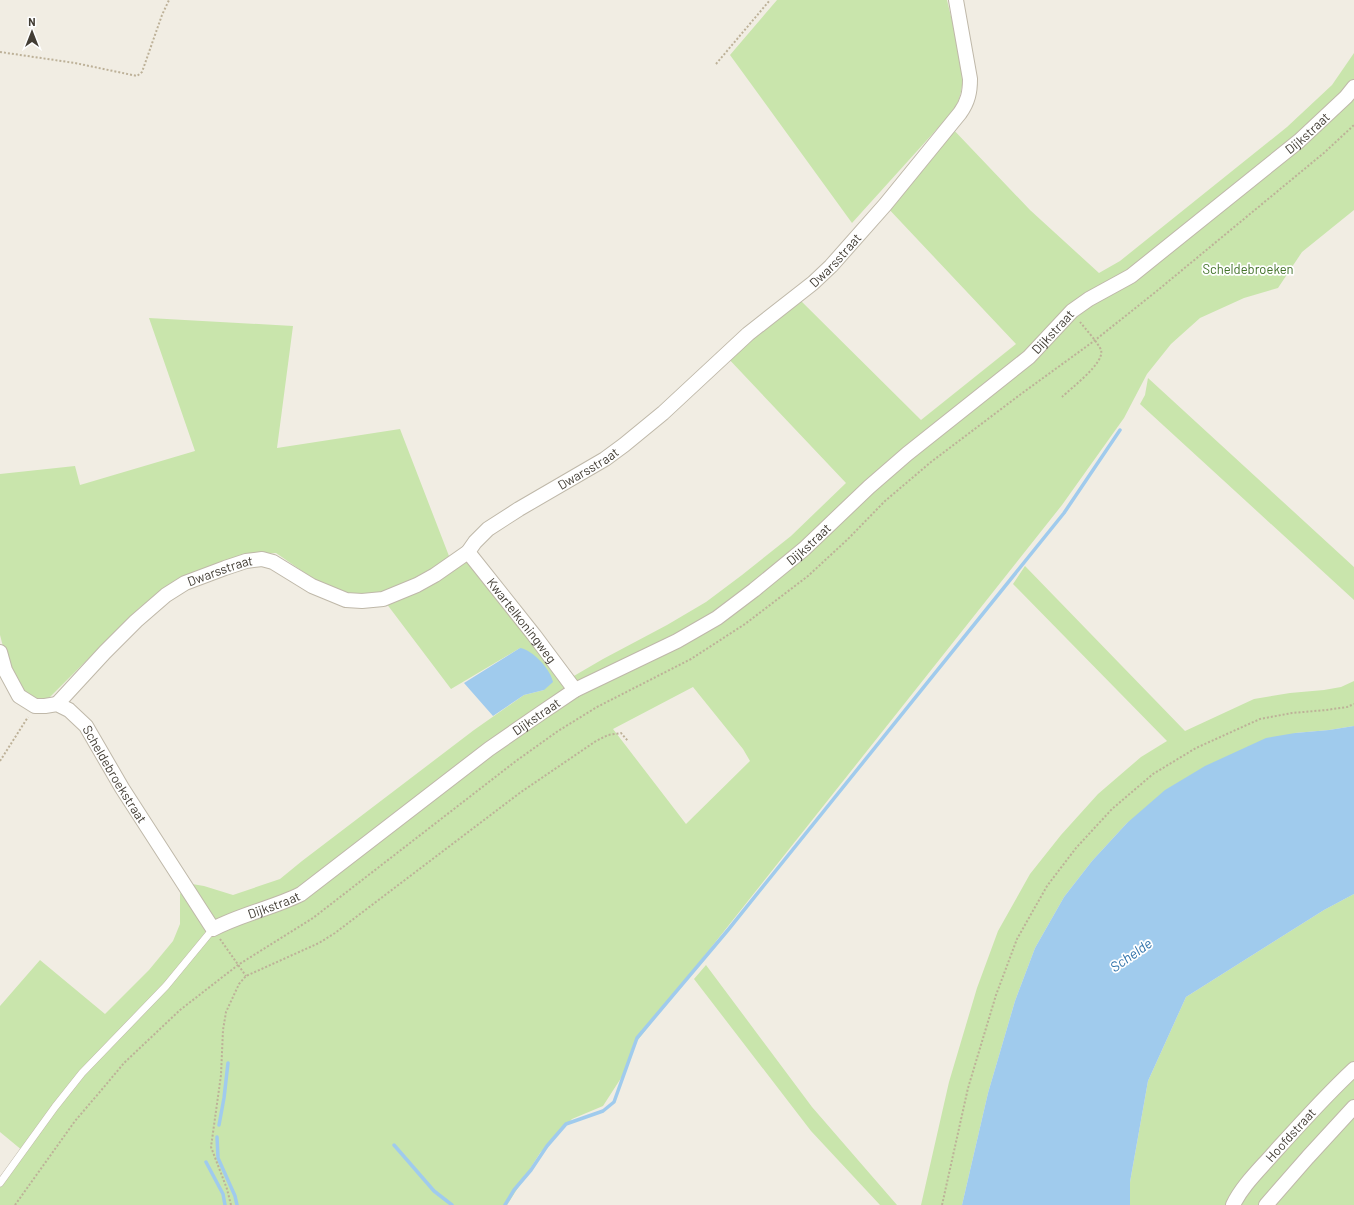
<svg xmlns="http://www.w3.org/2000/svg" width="1354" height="1205" font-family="Barlow,sans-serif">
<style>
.green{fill:#c9e5ac;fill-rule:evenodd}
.water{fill:#a0cbed}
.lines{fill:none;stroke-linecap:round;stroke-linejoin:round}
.stream{stroke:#a0cbed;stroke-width:3.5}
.lane-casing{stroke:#bfb8a9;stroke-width:8}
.street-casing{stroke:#bfb8a9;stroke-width:16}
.path{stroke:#bdb198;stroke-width:2;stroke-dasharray:2 2;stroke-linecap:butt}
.lane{stroke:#fff;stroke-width:7}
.street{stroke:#fff;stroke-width:14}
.labels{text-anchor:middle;stroke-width:3.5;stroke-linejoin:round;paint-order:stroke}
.street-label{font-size:13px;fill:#423d34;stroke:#fff}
.park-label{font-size:13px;fill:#427229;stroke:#fff}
.water-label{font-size:14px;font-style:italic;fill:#3173aa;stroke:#fff}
</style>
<rect width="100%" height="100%" fill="#f1ede3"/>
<path class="green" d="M 777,0 L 947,0 C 953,26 963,59 962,86 C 961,94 958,102 955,109 L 852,223 L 730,55 Z
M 1354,53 L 1354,210 L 1302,252 L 1278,288 L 1244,298 L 1200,318 L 1171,344 L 1147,374 L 1124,418 L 1062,505 L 633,1046 L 623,1075 L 603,1106 L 572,1119 L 540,1153 L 507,1205 L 0,1205 L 0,1183 L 23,1151 L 0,1132 L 0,1006 L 40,960 L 105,1014 L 149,970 L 173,941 L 180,924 L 180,894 L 186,885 L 192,884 L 204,886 L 233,895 L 280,879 L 302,861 L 474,730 L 524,695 L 544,690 L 520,648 L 451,689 L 383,599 L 468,552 L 567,680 L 603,659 L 667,625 L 706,602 L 742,575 L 791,536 L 846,483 L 725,355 L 796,296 L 921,420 L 1016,344 L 885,205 L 950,126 L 1030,210 L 1099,273 L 1120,261 L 1287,127 L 1332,85 ZM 693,687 L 743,749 L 750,761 L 686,824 L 613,729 Z
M 149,318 L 293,326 L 277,448 L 400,429 L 449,556 L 431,570 L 396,588 L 375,594 L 355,595 L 339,591 L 318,582 L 276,553 L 253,554 L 171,584 L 139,608 L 48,699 L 42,702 L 27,696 L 7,662 L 0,635 L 0,474 L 75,466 L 80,485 L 195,451 Z
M 1148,378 L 1354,567 L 1354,600 L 1140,404 L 1145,395 Z
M 1025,566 L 1185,731 L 1254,699 L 1290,693 L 1324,690 L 1341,687 L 1354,681 L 1354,726 L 1329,730 L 1295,733 L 1127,823 L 1092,861 L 1064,897 L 1035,948 L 1015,1001 L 988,1093 L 962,1205 L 921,1205 L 949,1082 L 977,988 L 998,931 L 1030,874 L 1061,835 L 1098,794 L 1141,757 L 1167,741 L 1013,584 Z
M 1354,894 L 1354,1205 L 1130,1205 L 1130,1182 L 1148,1081 L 1186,997 L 1324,910 Z
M 706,965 L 812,1107 L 897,1205 L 880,1205 L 811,1131 L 694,979 Z"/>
<path class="water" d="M 520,648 C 533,650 551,670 553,682 L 544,690 L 524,695 L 493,716 L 464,683 Z
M 1354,726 L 1354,894 L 1324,910 L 1186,997 L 1148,1081 L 1130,1182 L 1130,1205 L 962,1205 L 988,1093 L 1015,1001 L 1035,948 L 1064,897 L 1092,861 L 1127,823 L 1165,790 L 1205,766 L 1266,738 L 1295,733 L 1329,730 Z"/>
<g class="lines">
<path class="stream" d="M 219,1125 L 224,1098 L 228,1063
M 217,1137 L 218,1158 L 235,1196 L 237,1205
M 394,1145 L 434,1191 L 452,1205
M 206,1162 L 223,1194 L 225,1205
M 505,1205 L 514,1190 L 531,1170 L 547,1146 L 566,1124 L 603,1111 L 614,1102 L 637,1038 L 728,930 L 1064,513 L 1120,430"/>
<g class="lane-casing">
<path id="lane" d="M 0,1183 L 55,1107 L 82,1073 L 166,986 L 213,929"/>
</g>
<g class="street-casing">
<g id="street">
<path id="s1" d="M 468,552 L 534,635 L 575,690"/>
<path id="s2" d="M 0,652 L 5,670 L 19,696 L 35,706 L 45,706 L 57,704 L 69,710 L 86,726 L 122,788 L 213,929 C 241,914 273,908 301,894 L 489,749 L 541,713 L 575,690 L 677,641 L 717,618 L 754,590 L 804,549 L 869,487 L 907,454 L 1029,357 L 1072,311 L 1089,299 L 1131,276 L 1299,141 L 1346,97 L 1354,87"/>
<path id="s3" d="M 57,704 L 105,652 L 136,621 L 166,595 L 185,583 L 225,568 L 246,561 L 262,559 L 273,562 L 312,586 L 346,600 L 362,601 L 383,599 L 417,585 L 435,575 L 468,552 L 475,542 L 488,529 L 519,509 L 605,459 L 624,445 L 663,413 L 748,334 L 813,283 L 831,266 L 885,205 L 960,113 C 968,102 970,92 970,79 L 956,0"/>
<path id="s4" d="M 1233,1205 C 1242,1186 1259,1170 1273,1154 C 1299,1125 1325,1096 1354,1069"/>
<path d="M 1266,1205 L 1308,1157 L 1354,1107"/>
</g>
</g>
<path class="path" d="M 0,52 L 75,63 L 137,76 L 142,72 L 162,15 L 169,0
M 716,64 L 770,0
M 1062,397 C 1071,388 1105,363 1101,350 C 1099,344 1084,327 1080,322
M 0,761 L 28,717
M 220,939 L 246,976
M 15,1205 L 75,1121 L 104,1087 L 124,1063 L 180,1010 L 238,965 L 313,918 L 516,761 L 558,731 L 597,707 L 691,659 L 745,624 L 808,576 L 848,539 L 885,501 L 931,462 L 1021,394 L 1094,341 L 1158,290 L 1325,152 L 1354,125
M 231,1205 L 227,1189 L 211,1147 L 221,1075 L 223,1030 L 226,1012 L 239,984 L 246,976 L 319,943 L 335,933 L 521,792 L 596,741 L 608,735 L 621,733 L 628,741
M 942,1205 L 968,1088 L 996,995 L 1017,939 L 1047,886 L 1076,848 L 1112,809 L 1153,774 L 1196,748 L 1260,719 L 1292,713 L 1326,710 L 1347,707 L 1354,704"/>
<use href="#lane" class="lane"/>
<use href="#street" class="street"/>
</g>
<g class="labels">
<g class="street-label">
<text dy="5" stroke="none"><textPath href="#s2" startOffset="1727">Dijkstraat</textPath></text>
<text dy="5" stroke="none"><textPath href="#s3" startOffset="958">Dwarsstraat</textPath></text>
<text dy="5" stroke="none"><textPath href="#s2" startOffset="1403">Dijkstraat</textPath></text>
<text dy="5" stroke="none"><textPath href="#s3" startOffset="634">Dwarsstraat</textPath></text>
<text dy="5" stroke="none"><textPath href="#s2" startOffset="1079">Dijkstraat</textPath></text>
<text dy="5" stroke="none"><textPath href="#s3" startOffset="214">Dwarsstraat</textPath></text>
<text dy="5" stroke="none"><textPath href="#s1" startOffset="87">Kwartelkoningweg</textPath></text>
<text dy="5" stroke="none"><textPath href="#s2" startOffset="755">Dijkstraat</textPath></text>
<text dy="5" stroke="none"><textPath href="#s2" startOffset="182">Scheldebroekstraat</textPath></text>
<text dy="5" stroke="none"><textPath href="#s2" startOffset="431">Dijkstraat</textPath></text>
<text dy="5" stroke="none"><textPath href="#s4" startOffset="91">Hoofdstraat</textPath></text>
</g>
<g class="park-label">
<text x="1248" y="274">Scheldebroeken</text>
</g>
<g class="water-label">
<text transform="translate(1131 955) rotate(-35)" y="5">Schelde</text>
</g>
</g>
<g transform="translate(32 32)" stroke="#ffffff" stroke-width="3" paint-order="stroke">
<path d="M0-3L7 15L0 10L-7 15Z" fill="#423d34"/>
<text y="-6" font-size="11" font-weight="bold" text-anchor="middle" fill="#423d34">N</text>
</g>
</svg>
